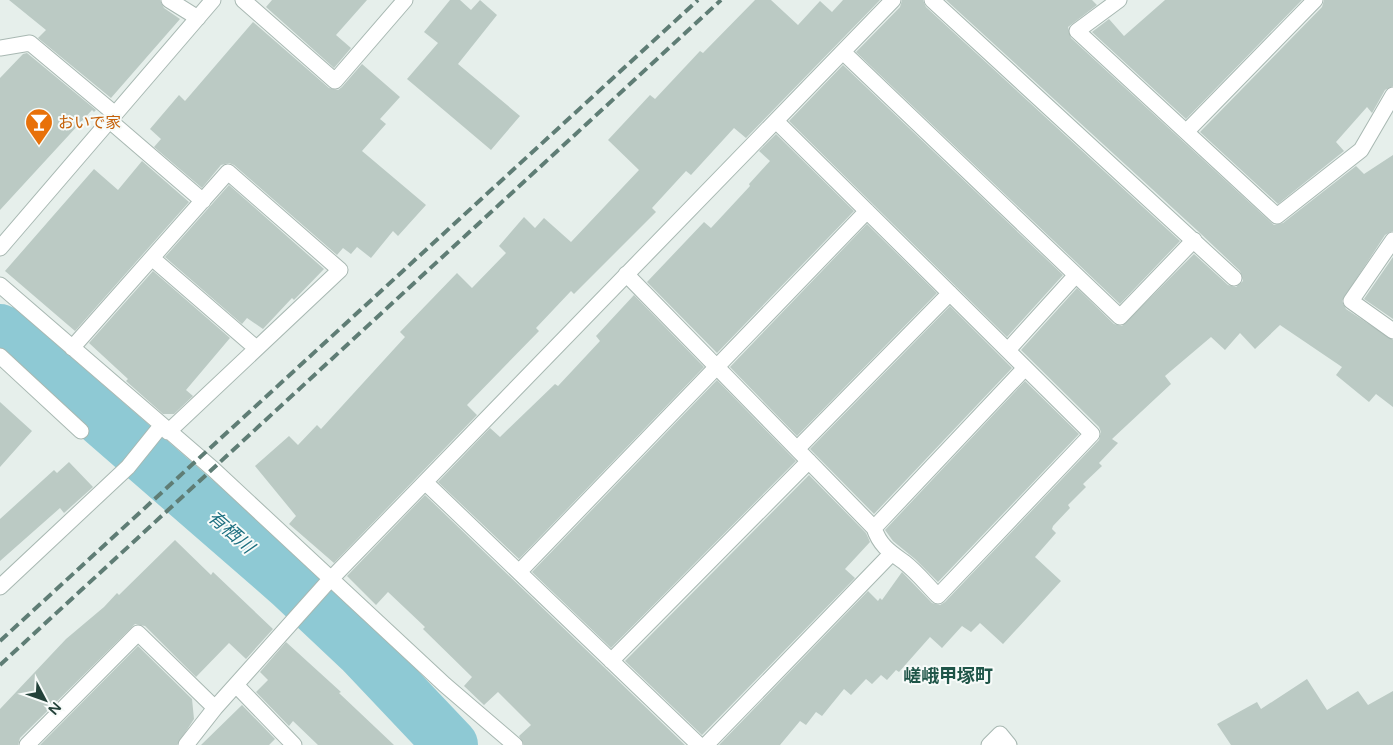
<svg xmlns="http://www.w3.org/2000/svg" width="1393" height="745" font-family="'Varela Round','Noto Sans JP',sans-serif">
<style>
.lines{fill:none;stroke-linecap:round;stroke-linejoin:round}
.river{stroke:#8ec9d4;stroke-width:54}
.building{fill:#bbcac4}
.minor-casing{stroke:#a8b8b2;stroke-width:17}
.minor{stroke:#fff;stroke-width:15}
.rail{stroke:#5f7d75;stroke-width:4;stroke-dasharray:10 5;stroke-linecap:butt}
.labels{text-anchor:middle;stroke-width:4;stroke-linejoin:round;paint-order:stroke}
.food-label{font-size:16px;fill:#c56008;stroke:#f7fbf9;text-anchor:start}
.water-label{font-size:18px;font-style:italic;fill:#1c6f80;stroke:#f7fbf9}
.neighbourhood-label{font-size:18px;font-weight:bold;fill:#1f5548;stroke:#f7fbf9}
</style>
<rect width="100%" height="100%" fill="#e6efeb"/>
<g class="lines">
<path class="river" d="M 0,331 L 291,584 L 361,650 L 451,745"/>
</g>
<path class="building" d="M 9,0 L 160,0 L 164,8 L 180,19 L 111,98 L 38,38 L 46,30 Z
M 272,0 L 367,0 L 336,35 L 351,48 L 334,68 L 266,7 Z
M 450,0 L 460,0 L 471,10 L 480,0 L 497,15 L 458,64 L 520,116 L 491,150 L 407,79 L 438,43 L 424,32 Z
M 755,0 L 771,0 L 798,25 L 820,1 L 832,12 L 843,0 L 880,0 L 746,138 L 734,128 L 691,175 L 686,171 L 652,208 L 656,212 L 574,294 L 571,291 L 536,328 L 539,331 L 467,405 L 477,415 L 334,563 L 289,524 L 296,516 L 255,466 L 289,436 L 298,445 L 317,425 L 321,429 L 405,337 L 400,332 L 457,273 L 472,288 L 506,253 L 499,246 L 524,217 L 535,228 L 544,218 L 571,242 L 639,170 L 608,140 L 650,95 L 655,99 L 700,51 L 703,53 Z
M 902,0 L 923,0 L 926,7 L 1180,241 L 1120,304 L 856,52 L 900,7 Z
M 946,0 L 1092,0 L 1097,5 L 1068,27 L 1071,38 L 1274,225 L 1283,223 L 1356,166 L 1364,174 L 1393,155 L 1393,231 L 1385,235 L 1342,301 L 1346,309 L 1393,340 L 1393,407 L 1376,394 L 1369,402 L 1336,375 L 1342,367 L 1280,325 L 1255,349 L 1240,333 L 1225,350 L 1211,337 L 1165,376 L 1171,384 L 1112,439 L 1118,443 L 1099,463 L 1102,466 L 1083,484 L 1086,487 L 1068,505 L 1070,508 L 1053,526 L 1052,529 L 1056,533 L 1035,557 L 1061,581 L 1003,644 L 980,623 L 971,632 L 962,626 L 942,648 L 930,637 L 899,672 L 896,670 L 887,680 L 881,675 L 872,684 L 866,679 L 851,695 L 844,689 L 822,716 L 816,712 L 806,725 L 800,721 L 780,745 L 719,745 L 868,591 L 878,601 L 880,598 L 882,600 L 902,572 L 932,603 L 940,605 L 945,602 L 1099,440 L 1101,432 L 1099,427 L 1021,350 L 1077,288 L 1114,324 L 1122,326 L 1194,254 L 1228,285 L 1236,287 L 1243,281 L 1240,271 L 1200,233 Z
M 1165,0 L 1302,0 L 1186,119 L 1092,32 L 1109,19 L 1124,36 Z
M 1324,0 L 1393,0 L 1393,86 L 1385,90 L 1372,113 L 1367,107 L 1336,142 L 1344,151 L 1278,204 L 1200,132 L 1322,7 Z
M 253,22 L 329,88 L 338,90 L 342,87 L 362,64 L 400,97 L 380,119 L 386,124 L 362,151 L 426,205 L 398,236 L 393,231 L 371,258 L 357,247 L 351,254 L 343,248 L 337,255 L 234,165 L 229,163 L 221,165 L 202,188 L 154,147 L 161,139 L 150,129 L 179,95 L 185,101 Z
M 27,53 L 96,110 L 94,112 L 92,110 L 0,210 L 0,78 L 23,54 Z
M 843,65 L 1063,275 L 1007,337 L 789,121 Z
M 776,134 L 854,211 L 717,353 L 647,282 L 704,222 L 711,228 L 750,186 L 749,184 L 770,161 L 759,151 Z
M 142,161 L 189,202 L 75,331 L 5,271 L 94,169 L 118,190 Z
M 229,185 L 324,269 L 294,300 L 292,298 L 263,329 L 247,318 L 242,324 L 165,257 Z
M 867,224 L 937,293 L 797,436 L 730,367 Z
M 1393,257 L 1393,319 L 1364,299 Z
M 153,271 L 230,338 L 186,390 L 193,396 L 174,414 L 163,414 L 126,381 L 128,379 L 89,343 Z
M 634,295 L 704,367 L 519,559 L 438,482 L 490,428 L 500,437 L 555,384 L 558,386 L 600,341 L 596,336 Z
M 950,306 L 1012,368 L 874,514 L 810,449 Z
M 717,380 L 796,461 L 611,648 L 532,572 Z
M 1025,381 L 1079,434 L 938,582 L 915,559 L 893,541 L 885,530 Z
M 0,402 L 32,431 L 0,467 Z
M 69,462 L 93,487 L 64,513 L 60,508 L 0,561 L 0,519 L 54,470 L 57,473 Z
M 809,475 L 866,533 L 870,542 L 845,569 L 855,578 L 702,735 L 625,661 Z
M 425,495 L 605,668 L 685,745 L 524,745 L 519,736 L 531,725 L 498,692 L 484,705 L 464,686 L 472,677 L 423,629 L 425,627 L 388,592 L 376,605 L 347,576 Z
M 175,540 L 211,575 L 213,572 L 273,629 L 246,659 L 229,643 L 196,677 L 145,626 L 135,624 L 20,738 L 18,745 L 0,745 L 0,709 L 66,639 L 104,607 L 117,593 L 119,595 Z
M 286,642 L 341,692 L 339,693 L 394,745 L 318,745 L 293,721 L 289,726 L 256,692 L 268,680 L 260,672 Z
M 138,646 L 192,699 L 194,719 L 177,745 L 40,745 Z
M 1307,679 L 1327,710 L 1358,691 L 1368,705 L 1393,691 L 1393,745 L 1231,745 L 1217,724 L 1257,702 L 1261,709 Z
M 242,705 L 275,739 L 269,745 L 201,745 Z"/>
<g class="lines">
<g class="minor-casing">
<path id="minor" d="M 169,0 L 198,18
M 243,0 L 335,81 L 405,0
M 932,0 L 1234,278
M 1119,0 L 1077,31 L 1277,216 L 1361,150 L 1393,95
M 0,48 L 30,43 L 115,114
M 843,52 L 1120,317 L 1194,240
M 110,121 L 203,201
M 1186,132 L 1315,0
M 1393,240 L 1351,301 L 1393,331
M 0,248 L 213,0
M 152,258 L 256,348
M 626,274 L 874,528 C 880,546 890,552 904,562 C 917,572 927,585 938,596 L 1092,434 L 776,121
M 0,285 L 213,469 L 445,685 L 515,745
M 72,348 L 228,172 L 340,270 L 168,432
M 1008,350 L 1076,275
M 0,356 L 81,431
M 797,449 L 950,293
M 425,482 L 699,745
M 874,528 L 1025,368
M 519,572 L 867,211
M 0,587 L 128,467 L 161,426
M 611,661 L 809,461
M 237,686 L 294,745
M 27,745 L 138,633 L 215,708
M 186,745 L 215,708 L 326,584 L 893,0
M 706,745 L 891,554
M 989,745 L 1000,734 L 1009,745"/>
</g>
<use href="#minor" class="minor"/>
<path class="rail" d="M 0,641 L 698,0
M 0,665 L 721,0"/>
</g>
<defs>
<g id="bar-pin" transform="scale(1.4375)"><path d="M0 17L-7.5 6A9.5 9.5 0 1 1 7.5 6Z" fill="#e8710a" stroke="#f7fbf9"/><path d="M-6-5H6L.8 .8V4.5H3.5V6h-7V4.5H-.8V.8Z" fill="#fff"/></g>
</defs>
<g fill-rule="evenodd">
<use href="#bar-pin" x="39" y="122"/>
</g>
<g class="labels">
<g class="food-label">
<text x="58" y="128">おいで家</text>
</g>
<g class="water-label">
<text transform="translate(231 532) rotate(41)" y="6">有栖川</text>
</g>
<g class="neighbourhood-label">
<text x="948" y="682">嵯峨甲塚町</text>
</g>
</g>
<g transform="translate(45 700) rotate(131)" stroke="#f7fbf9" stroke-width="4" paint-order="stroke">
<path d="M0-4L9 19L0 12L-9 19Z" fill="#24423a"/>
<text y="-8" font-size="14" font-weight="bold" text-anchor="middle" fill="#24423a">N</text>
</g>
</svg>
